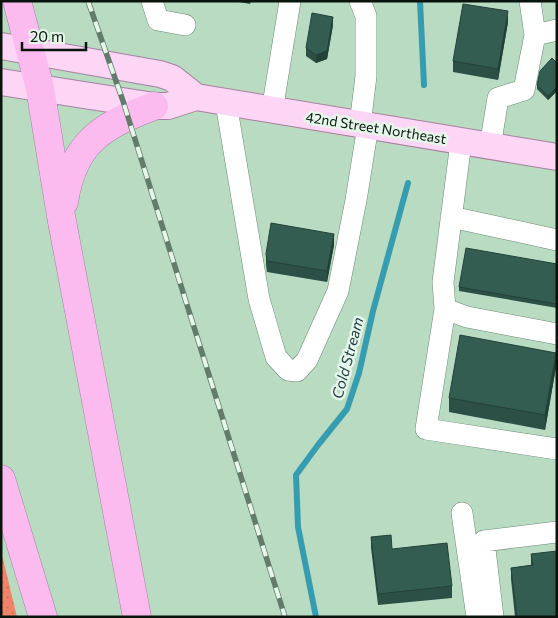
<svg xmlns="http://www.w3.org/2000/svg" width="558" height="618" font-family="Commissioner,sans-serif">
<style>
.grass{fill:url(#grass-dots)}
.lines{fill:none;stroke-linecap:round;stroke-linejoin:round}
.stream{stroke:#369db1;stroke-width:6}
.minor-casing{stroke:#6a8a73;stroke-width:22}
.major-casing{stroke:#a781a0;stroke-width:28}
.highway-casing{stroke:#a781a0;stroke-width:29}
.minor{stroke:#fff;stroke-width:21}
.major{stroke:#fdd6f5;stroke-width:26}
.highway{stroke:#fcbbef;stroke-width:28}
.rail-casing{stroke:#637b6a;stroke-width:5.5}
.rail{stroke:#e5f7ea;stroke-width:4;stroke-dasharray:11;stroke-linecap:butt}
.wall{fill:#2d5046}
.shaded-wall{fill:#244139}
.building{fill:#345d51;stroke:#244139}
.labels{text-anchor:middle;stroke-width:5;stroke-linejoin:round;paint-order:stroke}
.street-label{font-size:14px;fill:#08140c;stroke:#e5f7ea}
.water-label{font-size:15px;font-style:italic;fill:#1d3b42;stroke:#e5f7ea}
</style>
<defs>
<pattern id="grass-dots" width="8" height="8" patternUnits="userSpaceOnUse" patternTransform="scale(1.25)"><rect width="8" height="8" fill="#f1836a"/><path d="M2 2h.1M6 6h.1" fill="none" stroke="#cd705b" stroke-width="1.8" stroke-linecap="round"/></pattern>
</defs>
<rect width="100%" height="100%" fill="#b8dbc2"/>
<path class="grass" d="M 1,554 L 3,559 L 17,617 L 3,617 L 1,609 Z"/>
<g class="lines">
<path class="stream" d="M 420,1 L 424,85
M 316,617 L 298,527 L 296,475 L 318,445 L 347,409 L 359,373 L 373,311 L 408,183"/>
<g class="minor-casing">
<path id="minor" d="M 152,1 L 158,20 L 185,25
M 360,1 L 366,16 L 366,76 L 360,125
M 530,1 L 535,35 L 557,30
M 226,103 L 259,299 L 276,357 L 288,370 L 297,371 L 307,360 L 338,291 L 356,200 L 368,126
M 272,111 L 290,1
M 461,142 L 443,282 L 445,309 L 467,317 L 557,334
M 490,147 L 498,98 L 524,90 L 535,35
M 451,217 L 557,240
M 445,309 L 426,429 L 557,449
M 462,513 L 477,617
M 493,617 L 484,541 L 557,532"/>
</g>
<g class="major-casing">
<path id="major" d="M 1,46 L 160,74 L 172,78 L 196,97
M 1,82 L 154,106 L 168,106 L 196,97 L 557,157"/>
</g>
<g class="highway-casing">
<path id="highway" d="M 17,1 L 40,88 L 61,216 L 137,617
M 64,202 C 73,143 101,126 154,106
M 1,479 L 43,617"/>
</g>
<use href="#minor" class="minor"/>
<use href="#major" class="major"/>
<use href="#highway" class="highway"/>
<g class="rail-casing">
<path id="rail" d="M 88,1 L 123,101 L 285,617"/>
</g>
<use href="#rail" class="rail"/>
</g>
<path class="wall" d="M 234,1 L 251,1 L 250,4 Z
M 508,22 L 498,80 L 453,72 L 453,61 Z
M 333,25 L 327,59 L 316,63 L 306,56 L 306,48 Z
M 557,63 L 557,91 L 548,100 L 537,89 L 537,85 Z
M 334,245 L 327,282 L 267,272 L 266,265 L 266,254 Z
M 557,264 L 557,308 L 459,291 L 459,287 Z
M 556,367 L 545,430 L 449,412 L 449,398 Z
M 371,537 L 452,586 L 452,598 L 378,605 L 371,548 Z
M 531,554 L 557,617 L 515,617 L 511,579 L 511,568 L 531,565 Z"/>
<path class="shaded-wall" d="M 508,11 L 508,22 L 498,80 L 498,69 Z
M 333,17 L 333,25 L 327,59 L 316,63 L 316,55 Z
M 557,87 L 557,91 L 548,100 L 548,96 Z
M 334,234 L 334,245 L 327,282 L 327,271 Z
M 556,353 L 556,367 L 545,430 L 545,415 Z"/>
<path class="building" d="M 463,4 L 508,11 L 498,69 L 453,61 Z
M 312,13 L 333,17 L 327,51 L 316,55 L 306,48 Z
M 552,58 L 557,63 L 557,87 L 548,96 L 537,85 L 540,71 Z
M 271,223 L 334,234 L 327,271 L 267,261 L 266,254 Z
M 466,248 L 557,264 L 557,304 L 459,287 Z
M 460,335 L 556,353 L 545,415 L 449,398 Z
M 391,535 L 392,549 L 447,543 L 452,586 L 378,594 L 371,537 Z
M 557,551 L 557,617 L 517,617 L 511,568 L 533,565 L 531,554 Z"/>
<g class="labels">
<g class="street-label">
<text transform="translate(376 128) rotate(9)" y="5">42nd Street Northeast</text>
</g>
<g class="water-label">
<text transform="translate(348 358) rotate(-75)" y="5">Cold Stream</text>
</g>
</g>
<rect width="558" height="618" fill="none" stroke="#08140c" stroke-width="5"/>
<path d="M22 42v8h64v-8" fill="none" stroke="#08140c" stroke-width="2.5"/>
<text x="30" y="42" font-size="15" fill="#08140c" stroke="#e5f7ea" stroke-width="4" paint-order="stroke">20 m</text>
</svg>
